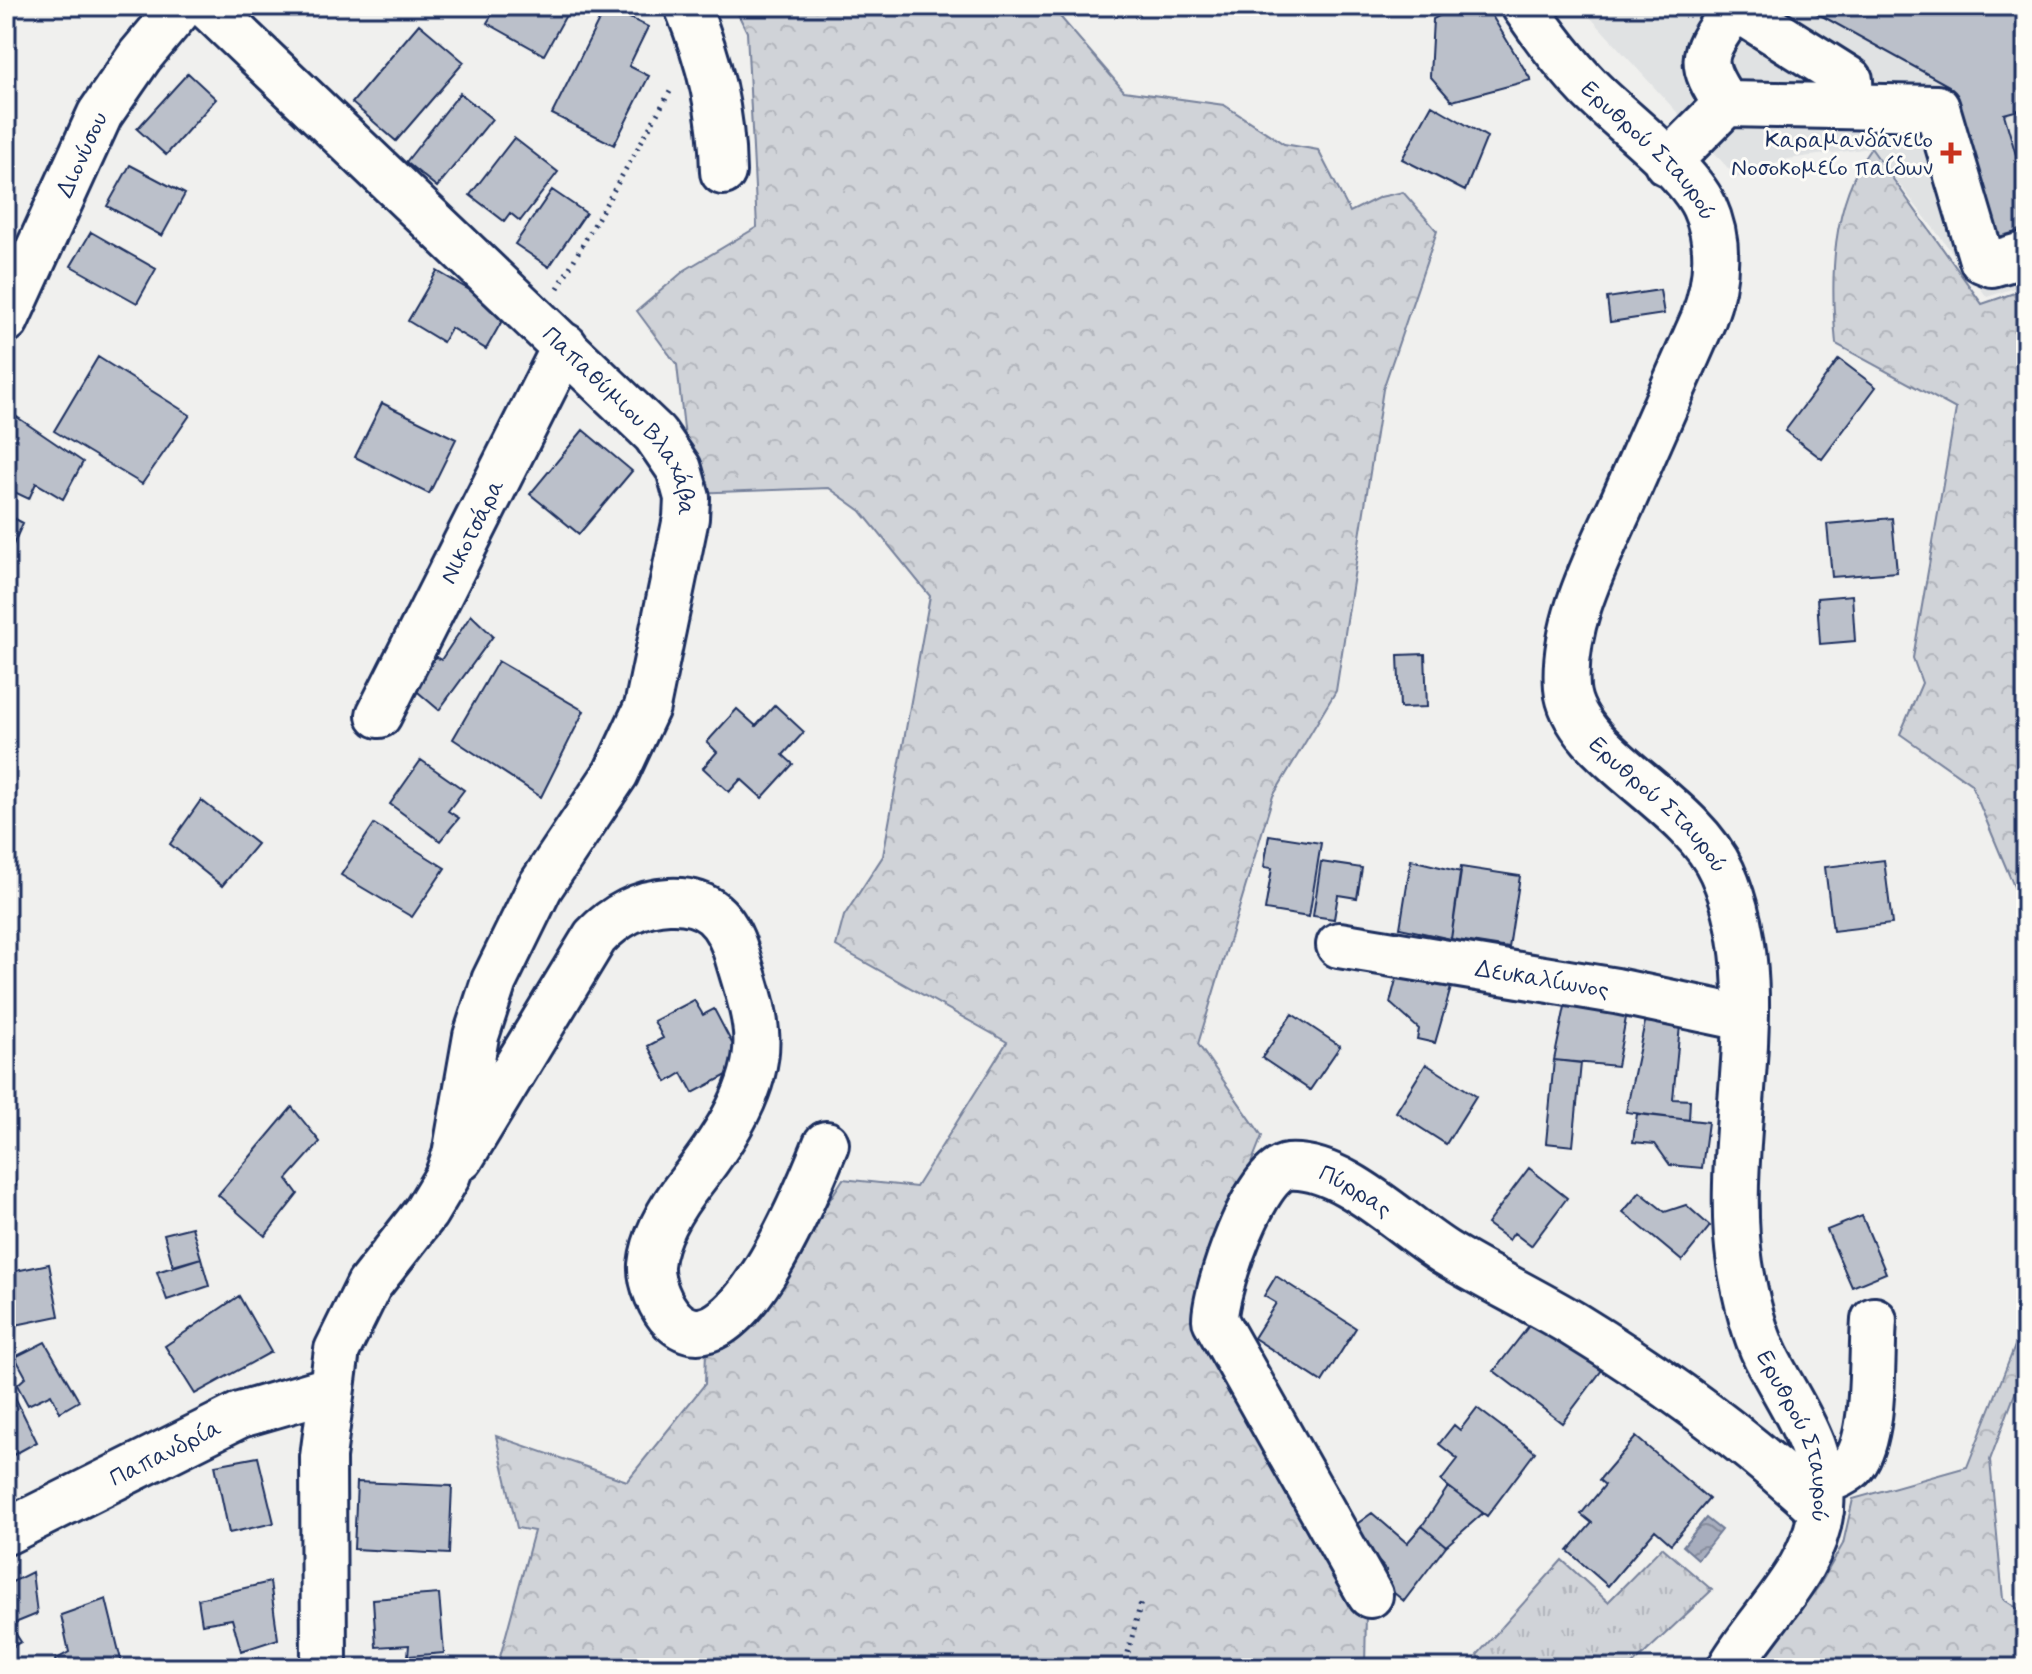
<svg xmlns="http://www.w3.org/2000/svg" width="2032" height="1674" font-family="Mynerve,sans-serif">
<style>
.built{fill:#e0e2e3}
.grass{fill:url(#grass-tufts);stroke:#76819b;stroke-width:2}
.forest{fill:url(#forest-crowns);stroke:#76819b;stroke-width:2}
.water{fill:url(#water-waves);stroke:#6f7b97;stroke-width:2}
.building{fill:#bbc0ca;stroke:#1b2f5e;stroke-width:2}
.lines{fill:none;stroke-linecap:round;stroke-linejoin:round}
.minor-casing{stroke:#1b2f5e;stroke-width:50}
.path{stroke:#1b2f5e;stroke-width:5;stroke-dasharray:2 6;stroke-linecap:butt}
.minor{stroke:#fdfcf7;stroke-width:44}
.poi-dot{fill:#c8321e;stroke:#fdfcf7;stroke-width:3}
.labels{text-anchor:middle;stroke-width:6;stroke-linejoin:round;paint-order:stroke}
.poi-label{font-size:24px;fill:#1b2f5e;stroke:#fdfcf7;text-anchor:end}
.street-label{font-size:24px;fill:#1b2f5e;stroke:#fdfcf7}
</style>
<defs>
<pattern id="grass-tufts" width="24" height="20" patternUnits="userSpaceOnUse" patternTransform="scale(2)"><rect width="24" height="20" fill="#d0d3d8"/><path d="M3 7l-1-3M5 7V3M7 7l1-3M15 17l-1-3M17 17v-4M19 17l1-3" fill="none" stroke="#b2b5bc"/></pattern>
<pattern id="forest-crowns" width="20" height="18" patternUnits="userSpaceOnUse" patternTransform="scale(2)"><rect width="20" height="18" fill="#d0d3d8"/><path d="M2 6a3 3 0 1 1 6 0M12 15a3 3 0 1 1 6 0" fill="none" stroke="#b2b5bc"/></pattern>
<pattern id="water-waves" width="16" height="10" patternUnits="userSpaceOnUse" patternTransform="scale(2)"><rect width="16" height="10" fill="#a7adbd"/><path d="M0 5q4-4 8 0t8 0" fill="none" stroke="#878d9d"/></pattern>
</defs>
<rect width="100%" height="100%" fill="#f0f0ee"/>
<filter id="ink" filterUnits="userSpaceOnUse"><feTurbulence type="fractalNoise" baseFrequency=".0125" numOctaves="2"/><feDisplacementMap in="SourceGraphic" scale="16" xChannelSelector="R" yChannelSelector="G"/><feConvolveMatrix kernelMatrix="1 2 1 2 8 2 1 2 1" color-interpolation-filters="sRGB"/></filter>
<g filter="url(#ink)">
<path class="built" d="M 1580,6 L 2026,6 L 2026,284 L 1987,297 L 1871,148 L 1788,159 L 1737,178 Z"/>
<path class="grass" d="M 1662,1547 L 1712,1590 L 1629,1668 L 1485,1668 L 1477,1655 L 1562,1560 L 1608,1602 Z"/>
<path class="forest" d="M 734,6 L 1051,6 L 1124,91 L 1224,105 L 1284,144 L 1318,150 L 1350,212 L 1380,197 L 1403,192 L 1437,231 L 1383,389 L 1336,691 L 1273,796 L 1198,1044 L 1262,1136 L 1193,1310 L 1366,1612 L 1365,1668 L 497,1668 L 534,1531 L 517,1528 L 496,1436 L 627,1481 L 705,1384 L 706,1348 L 753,1321 L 843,1179 L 916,1187 L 1007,1042 L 836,946 L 844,916 L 883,856 L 930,596 L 861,511 L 829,488 L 691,493 L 677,365 L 637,311 L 685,270 L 757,227 L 747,32 Z
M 1871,148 L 1982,304 L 2026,289 L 2026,915 L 1971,784 L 1900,734 L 1922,683 L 1913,658 L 1956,409 L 1836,344 C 1830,278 1831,203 1871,148 Z
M 2026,1318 L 2026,1364 L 1990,1460 L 2003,1599 L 2026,1614 L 2026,1668 L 1755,1668 L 1819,1586 L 1843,1544 L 1853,1499 L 1967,1467 Z"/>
<path class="water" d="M 1706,1518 L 1721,1530 L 1698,1559 L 1683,1546 Z"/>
<path class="building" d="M 497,6 L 571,6 L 544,55 L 487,23 Z
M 606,6 L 648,27 L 629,66 L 649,76 L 614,145 L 552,114 Z
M 1458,6 L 1486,6 L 1531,80 L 1452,101 L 1430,76 L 1433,19 Z
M 1804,6 L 2026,6 L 2026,108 L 2004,114 L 2026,189 L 2026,233 L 1990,243 L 1949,86 Z
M 419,24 L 464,62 L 396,141 L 352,103 Z
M 188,73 L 216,99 L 166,155 L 137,129 Z
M 460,93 L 492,119 L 437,187 L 406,162 Z
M 1432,105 L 1487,137 L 1465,191 L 1402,159 Z
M 514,138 L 558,172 L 520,221 L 510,213 L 504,221 L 470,195 Z
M 130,165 L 185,194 L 162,236 L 107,206 Z
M 552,190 L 586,213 L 549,267 L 515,244 Z
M 91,232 L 156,269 L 137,303 L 71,266 Z
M 437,271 L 507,312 L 486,349 L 451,328 L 443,342 L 408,321 Z
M 1660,290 L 1664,314 L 1610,322 L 1607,298 Z
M 98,357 L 190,415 L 142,484 L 54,431 Z
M 1839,359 L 1876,387 L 1822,459 L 1785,431 Z
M 382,403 L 456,439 L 429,494 L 355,457 Z
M 14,415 L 83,462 L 63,499 L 36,483 L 29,499 L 6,488 L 6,428 Z
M 583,430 L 632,471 L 579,534 L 530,494 Z
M 6,514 L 23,523 L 8,556 L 6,556 Z
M 1892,518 L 1897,572 L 1832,577 L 1827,524 Z
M 1852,595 L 1855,641 L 1820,644 L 1817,598 Z
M 471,615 L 493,636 L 439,710 L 412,687 L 431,654 L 441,660 Z
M 1425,654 L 1427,707 L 1400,708 L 1398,655 Z
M 498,661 L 584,711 L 541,797 L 453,739 Z
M 775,705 L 804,732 L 783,755 L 793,764 L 762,798 L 741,779 L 729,792 L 703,768 L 717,752 L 707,742 L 737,709 L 756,726 Z
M 421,760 L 464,790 L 448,811 L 459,818 L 440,841 L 390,804 Z
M 201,800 L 257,844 L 222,886 L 170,844 Z
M 374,824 L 445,868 L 412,917 L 341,875 Z
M 1269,835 L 1321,843 L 1309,917 L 1265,910 L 1272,868 L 1264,867 Z
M 1411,860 L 1461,872 L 1451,939 L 1400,928 Z
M 1884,860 L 1892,924 L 1833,931 L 1825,867 Z
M 1321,862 L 1362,868 L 1357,898 L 1338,895 L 1334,919 L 1313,916 Z
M 1461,867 L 1520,876 L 1509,948 L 1451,939 Z
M 1399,968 L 1454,977 L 1435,1043 L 1417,1039 L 1419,1029 L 1390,1003 Z
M 1568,992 L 1628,1007 L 1617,1066 L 1554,1060 Z
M 694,1000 L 703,1015 L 714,1009 L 744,1066 L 693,1093 L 682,1073 L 667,1082 L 648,1046 L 663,1038 L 654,1021 Z
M 1292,1014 L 1340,1046 L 1310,1090 L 1262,1058 Z
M 1645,1022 L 1680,1025 L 1673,1099 L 1690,1100 L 1689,1120 L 1626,1112 Z
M 1554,1060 L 1581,1063 L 1573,1146 L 1546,1143 Z
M 1426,1064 L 1476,1096 L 1446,1144 L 1396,1112 Z
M 292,1107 L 320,1142 L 287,1179 L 298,1194 L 265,1236 L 218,1195 Z
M 1637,1114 L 1708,1122 L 1702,1168 L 1670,1165 L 1655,1144 L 1633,1142 Z
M 6,1154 L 16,1185 L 6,1188 Z
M 1529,1168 L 1567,1198 L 1531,1246 L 1514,1233 L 1509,1240 L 1487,1224 Z
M 1640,1192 L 1665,1212 L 1686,1205 L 1710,1226 L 1682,1261 L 1623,1212 Z
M 1862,1216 L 1886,1273 L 1852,1287 L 1827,1230 Z
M 192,1227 L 201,1258 L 173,1266 L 164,1234 Z
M 201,1258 L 209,1286 L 167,1300 L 157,1272 Z
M 49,1264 L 59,1316 L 6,1327 L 6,1273 Z
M 1276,1276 L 1356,1328 L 1322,1382 L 1254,1338 L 1276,1303 L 1264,1296 Z
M 239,1296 L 271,1352 L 195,1394 L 165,1346 Z
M 1538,1314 L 1605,1366 L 1562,1423 L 1494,1371 Z
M 45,1342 L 79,1401 L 60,1412 L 51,1394 L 28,1405 L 17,1385 L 26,1377 L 15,1357 Z
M 6,1379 L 37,1442 L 6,1459 Z
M 1477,1408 L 1535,1452 L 1487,1516 L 1441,1481 L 1458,1459 L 1439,1444 L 1454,1425 L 1460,1430 Z
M 1636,1437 L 1709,1499 L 1671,1544 L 1655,1530 L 1608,1586 L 1568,1551 L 1592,1523 L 1581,1514 L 1605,1485 L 1599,1480 Z
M 258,1457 L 274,1523 L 229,1533 L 215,1465 Z
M 357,1482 L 452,1486 L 449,1554 L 354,1549 Z
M 1448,1487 L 1483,1513 L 1446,1546 L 1422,1526 Z
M 1372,1513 L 1407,1543 L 1422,1526 L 1446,1546 L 1404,1601 L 1378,1580 L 1387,1571 L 1350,1529 Z
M 32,1572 L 37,1614 L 10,1625 L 21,1642 L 6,1650 L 6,1585 Z
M 270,1582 L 278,1639 L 241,1651 L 232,1619 L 202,1624 L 198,1599 Z
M 439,1594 L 444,1653 L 408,1656 L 409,1645 L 376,1647 L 373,1599 Z
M 106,1599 L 123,1668 L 59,1668 L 55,1660 L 69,1652 L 61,1615 Z"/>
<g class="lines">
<g class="minor-casing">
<g id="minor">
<path id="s1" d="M 207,6 L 655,434 L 679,469 L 687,498 L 686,518 L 647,707 L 616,773 L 540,887 L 494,981 L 476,1036 L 455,1155 L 447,1177 L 426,1212 L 369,1285 L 337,1350 L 323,1457 L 324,1668"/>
<path d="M 687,6 C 710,62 722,112 723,172"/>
<path id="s2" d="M 1524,6 C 1543,34 1565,63 1589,88 C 1620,120 1686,168 1704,206 C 1721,243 1717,283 1703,320 C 1677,379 1651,438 1625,497 C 1599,556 1562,621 1567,688 C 1572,754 1690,800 1722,872 C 1775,990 1721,1139 1740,1264 C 1745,1295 1752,1328 1766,1357 C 1791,1407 1826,1448 1821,1508 C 1815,1571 1761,1615 1730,1668"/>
<path d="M 1734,7 L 1850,80 L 1851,106"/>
<path d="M 1726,104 C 1693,56 1706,52 1735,6"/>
<path d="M 1667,163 L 1726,104 L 1937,108 L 1982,260 L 1992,264 L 2026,254"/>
<path id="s3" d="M 6,320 L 100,114 L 140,56 L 182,6"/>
<path id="s4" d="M 379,715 L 565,346"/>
<path id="s5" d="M 1339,945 L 1616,991 L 1744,1018"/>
<path d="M 461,1158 L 595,937 C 615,916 641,902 669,901 C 709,899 727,920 737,955 C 744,980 754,1006 756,1032 C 761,1084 724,1139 693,1179 C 674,1203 654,1234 651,1265 C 650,1283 661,1308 673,1320 C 735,1379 811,1181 826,1144"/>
<path d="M 1821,1482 C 1833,1478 1846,1474 1854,1464 C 1876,1435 1871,1357 1874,1320"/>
<path id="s6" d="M 6,1532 L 240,1415 L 330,1389"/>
<path id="s7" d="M 1370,1595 L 1215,1320 C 1215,1290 1255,1170 1288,1167 C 1342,1163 1402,1226 1446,1253 C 1487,1278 1531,1299 1573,1324 C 1661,1378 1745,1439 1821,1510"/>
</g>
</g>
<path class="path" d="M 558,288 L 672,88
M 1124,1668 L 1141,1602"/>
<use href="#minor" class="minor"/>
</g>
</g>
<path class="poi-dot" d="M1947 141h8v8h8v8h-8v8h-8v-8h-8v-8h8z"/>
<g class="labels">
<g class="poi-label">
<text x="1933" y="147">Καραμανδάνειο<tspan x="1933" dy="28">Νοσοκομείο παίδων</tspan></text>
</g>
<g class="street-label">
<text dy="8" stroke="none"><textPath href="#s2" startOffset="192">Ερυθρού Σταυρού</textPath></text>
<text dy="8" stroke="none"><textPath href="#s3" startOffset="182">Διονύσου</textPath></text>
<text dy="8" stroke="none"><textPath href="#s1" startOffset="590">Παπαθύμιου Βλαχάβα</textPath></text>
<text dy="8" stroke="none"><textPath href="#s4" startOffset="206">Νικοτσάρα</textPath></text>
<text dy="8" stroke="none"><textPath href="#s2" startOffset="934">Ερυθρού Σταυρού</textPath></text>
<text dy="8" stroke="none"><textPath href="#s5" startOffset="206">Δευκαλίωνος</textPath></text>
<text dy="8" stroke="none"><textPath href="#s7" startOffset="564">Πύρρας</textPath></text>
<text dy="8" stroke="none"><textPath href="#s2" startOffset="1606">Ερυθρού Σταυρού</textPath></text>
<text dy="8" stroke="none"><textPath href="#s6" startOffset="178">Παπανδρία</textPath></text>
</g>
</g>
<rect width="2032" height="1674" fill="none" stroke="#fdfcf7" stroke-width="32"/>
<rect x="16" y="16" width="2000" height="1642" fill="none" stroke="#1b2f5e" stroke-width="3" filter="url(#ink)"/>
</svg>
